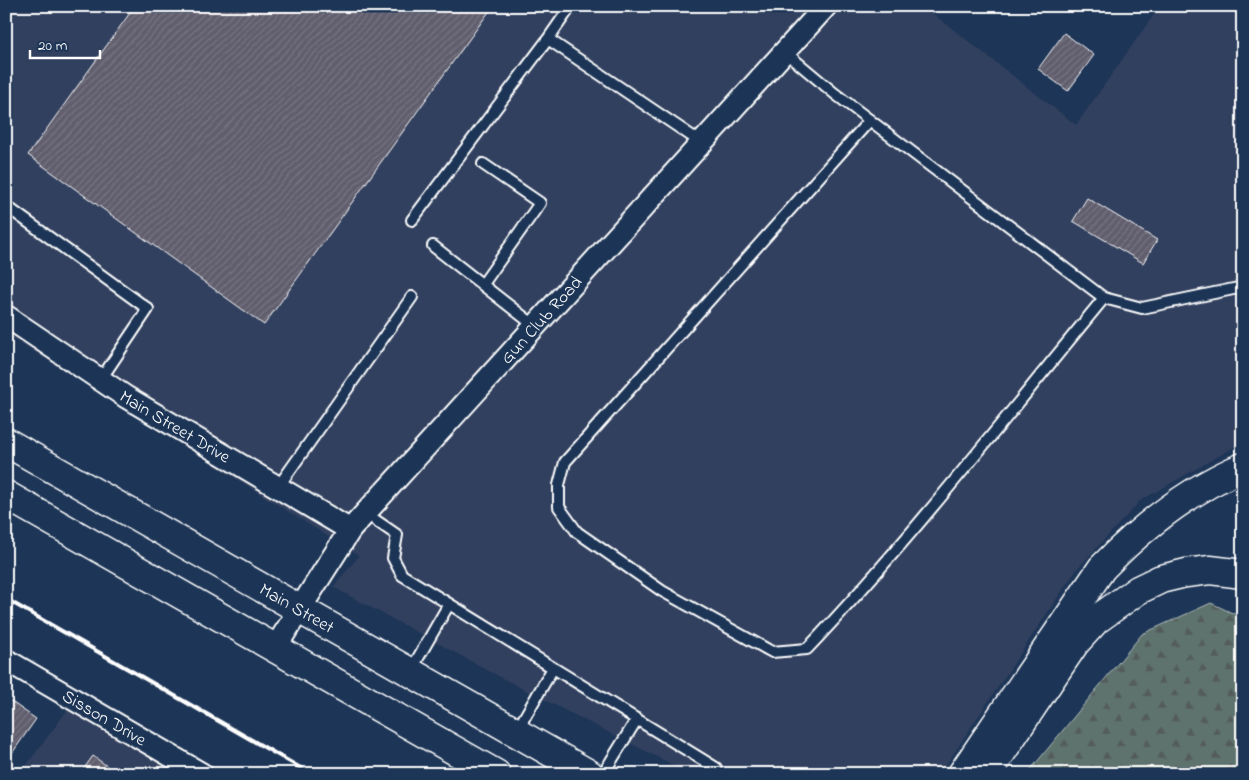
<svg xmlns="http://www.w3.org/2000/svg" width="1249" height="780" font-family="'Indie Flower',sans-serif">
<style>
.built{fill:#31415e}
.forest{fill:url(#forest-firs);stroke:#aeb9b6}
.building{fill:url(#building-hatch);stroke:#fff}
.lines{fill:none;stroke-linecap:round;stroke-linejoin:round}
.service-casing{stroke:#fff;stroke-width:14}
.minor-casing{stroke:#fff;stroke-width:25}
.primary-casing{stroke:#fff;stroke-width:31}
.service{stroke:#1d3557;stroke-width:10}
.minor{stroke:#1d3557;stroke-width:21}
.primary{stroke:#1d3557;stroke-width:28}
.rail{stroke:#fff;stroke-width:4}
.labels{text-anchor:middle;stroke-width:5;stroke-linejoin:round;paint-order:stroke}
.street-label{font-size:18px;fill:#fff;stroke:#1d3557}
</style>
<defs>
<pattern id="forest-firs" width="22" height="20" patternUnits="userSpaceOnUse" patternTransform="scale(1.25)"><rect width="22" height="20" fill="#5e736e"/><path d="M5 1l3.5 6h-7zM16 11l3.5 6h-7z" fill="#535c5a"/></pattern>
<pattern id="building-hatch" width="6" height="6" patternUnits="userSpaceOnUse" patternTransform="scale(1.25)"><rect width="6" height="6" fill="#605d6d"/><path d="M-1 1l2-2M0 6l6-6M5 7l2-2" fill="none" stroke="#787583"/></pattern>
</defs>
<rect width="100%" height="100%" fill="#1d3557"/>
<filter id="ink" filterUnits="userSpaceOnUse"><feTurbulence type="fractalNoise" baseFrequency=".02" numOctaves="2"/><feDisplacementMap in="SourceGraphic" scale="10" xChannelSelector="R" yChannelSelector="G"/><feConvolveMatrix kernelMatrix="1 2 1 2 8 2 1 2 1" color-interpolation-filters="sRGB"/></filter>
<g filter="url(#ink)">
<path class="built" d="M 6,6 L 923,6 L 1076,125 L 1160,6 L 1243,6 L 1243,442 L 1140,501 L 1076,570 L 940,774 L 682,774 L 675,766 L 519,687 L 333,587 L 359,556 L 6,334 Z
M 81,692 L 221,774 L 20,774 Z"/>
<path class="forest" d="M 1211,603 L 1243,618 L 1243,774 L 1027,774 L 1142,634 Z"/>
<path class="building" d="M 135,6 L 493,6 L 264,325 L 28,155 Z
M 1064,33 L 1094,55 L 1068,91 L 1038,69 Z
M 1087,198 L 1157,240 L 1143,263 L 1073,221 Z
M 6,698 L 36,719 L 8,759 L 6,758 Z
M 93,756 L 118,774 L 80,774 Z"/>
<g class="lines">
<g class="service-casing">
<path id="service" d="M 548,39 L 571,6
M 785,52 L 834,93 L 1104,298 L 1142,308 L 1243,287
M 870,120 L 565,462 L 559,485 L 559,507 L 577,532 L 662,591 L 772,652 L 807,649 C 912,538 1007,415 1104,298
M 6,206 L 148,309 L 101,379
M 412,220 L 548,39 L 702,143
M 433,246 L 535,326
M 483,284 L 540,203 L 483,164
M 278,487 L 412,297
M 365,513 L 397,535 L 393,558 L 402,575 L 716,768 L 713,774
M 410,672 L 449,604
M 516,732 L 553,668
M 603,774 L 637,719"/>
</g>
<g class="minor-casing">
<g id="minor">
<path id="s1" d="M 6,316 L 126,397 L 350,530"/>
<path id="s2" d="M 275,648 L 350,530 L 826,6"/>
<path id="s3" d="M 6,660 L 202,774"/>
</g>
</g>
<g class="primary-casing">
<g id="primary">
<path id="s4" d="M 6,442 L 589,774"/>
<path d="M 6,495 L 496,774"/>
<path d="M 962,774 L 1102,568 C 1143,526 1188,490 1243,467"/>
<path d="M 987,774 L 1075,643 L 1096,620 L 1138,590 L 1161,579 L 1186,573 L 1210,570 L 1243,574"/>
</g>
</g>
<use href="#service" class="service"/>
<use href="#minor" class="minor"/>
<use href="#primary" class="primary"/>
<path class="rail" d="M 6,599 L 311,774"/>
</g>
</g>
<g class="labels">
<g class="street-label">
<text dy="6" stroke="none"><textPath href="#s2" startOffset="424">Gun Club Road</textPath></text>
<text dy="6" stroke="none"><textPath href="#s1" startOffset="202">Main Street Drive</textPath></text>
<text dy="6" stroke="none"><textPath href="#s4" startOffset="335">Main Street</textPath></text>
<text dy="6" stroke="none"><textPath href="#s3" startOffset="114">Sisson Drive</textPath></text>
</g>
</g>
<rect width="1249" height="780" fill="none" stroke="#1d3557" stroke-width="25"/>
<rect x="12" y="12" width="1224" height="755" fill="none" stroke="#fff" stroke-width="2" filter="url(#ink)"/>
<path d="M30 50v8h70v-8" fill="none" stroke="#ffffff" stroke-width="2.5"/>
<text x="38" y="50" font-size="15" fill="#ffffff" stroke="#1d3557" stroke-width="4" paint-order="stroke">20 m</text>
</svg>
